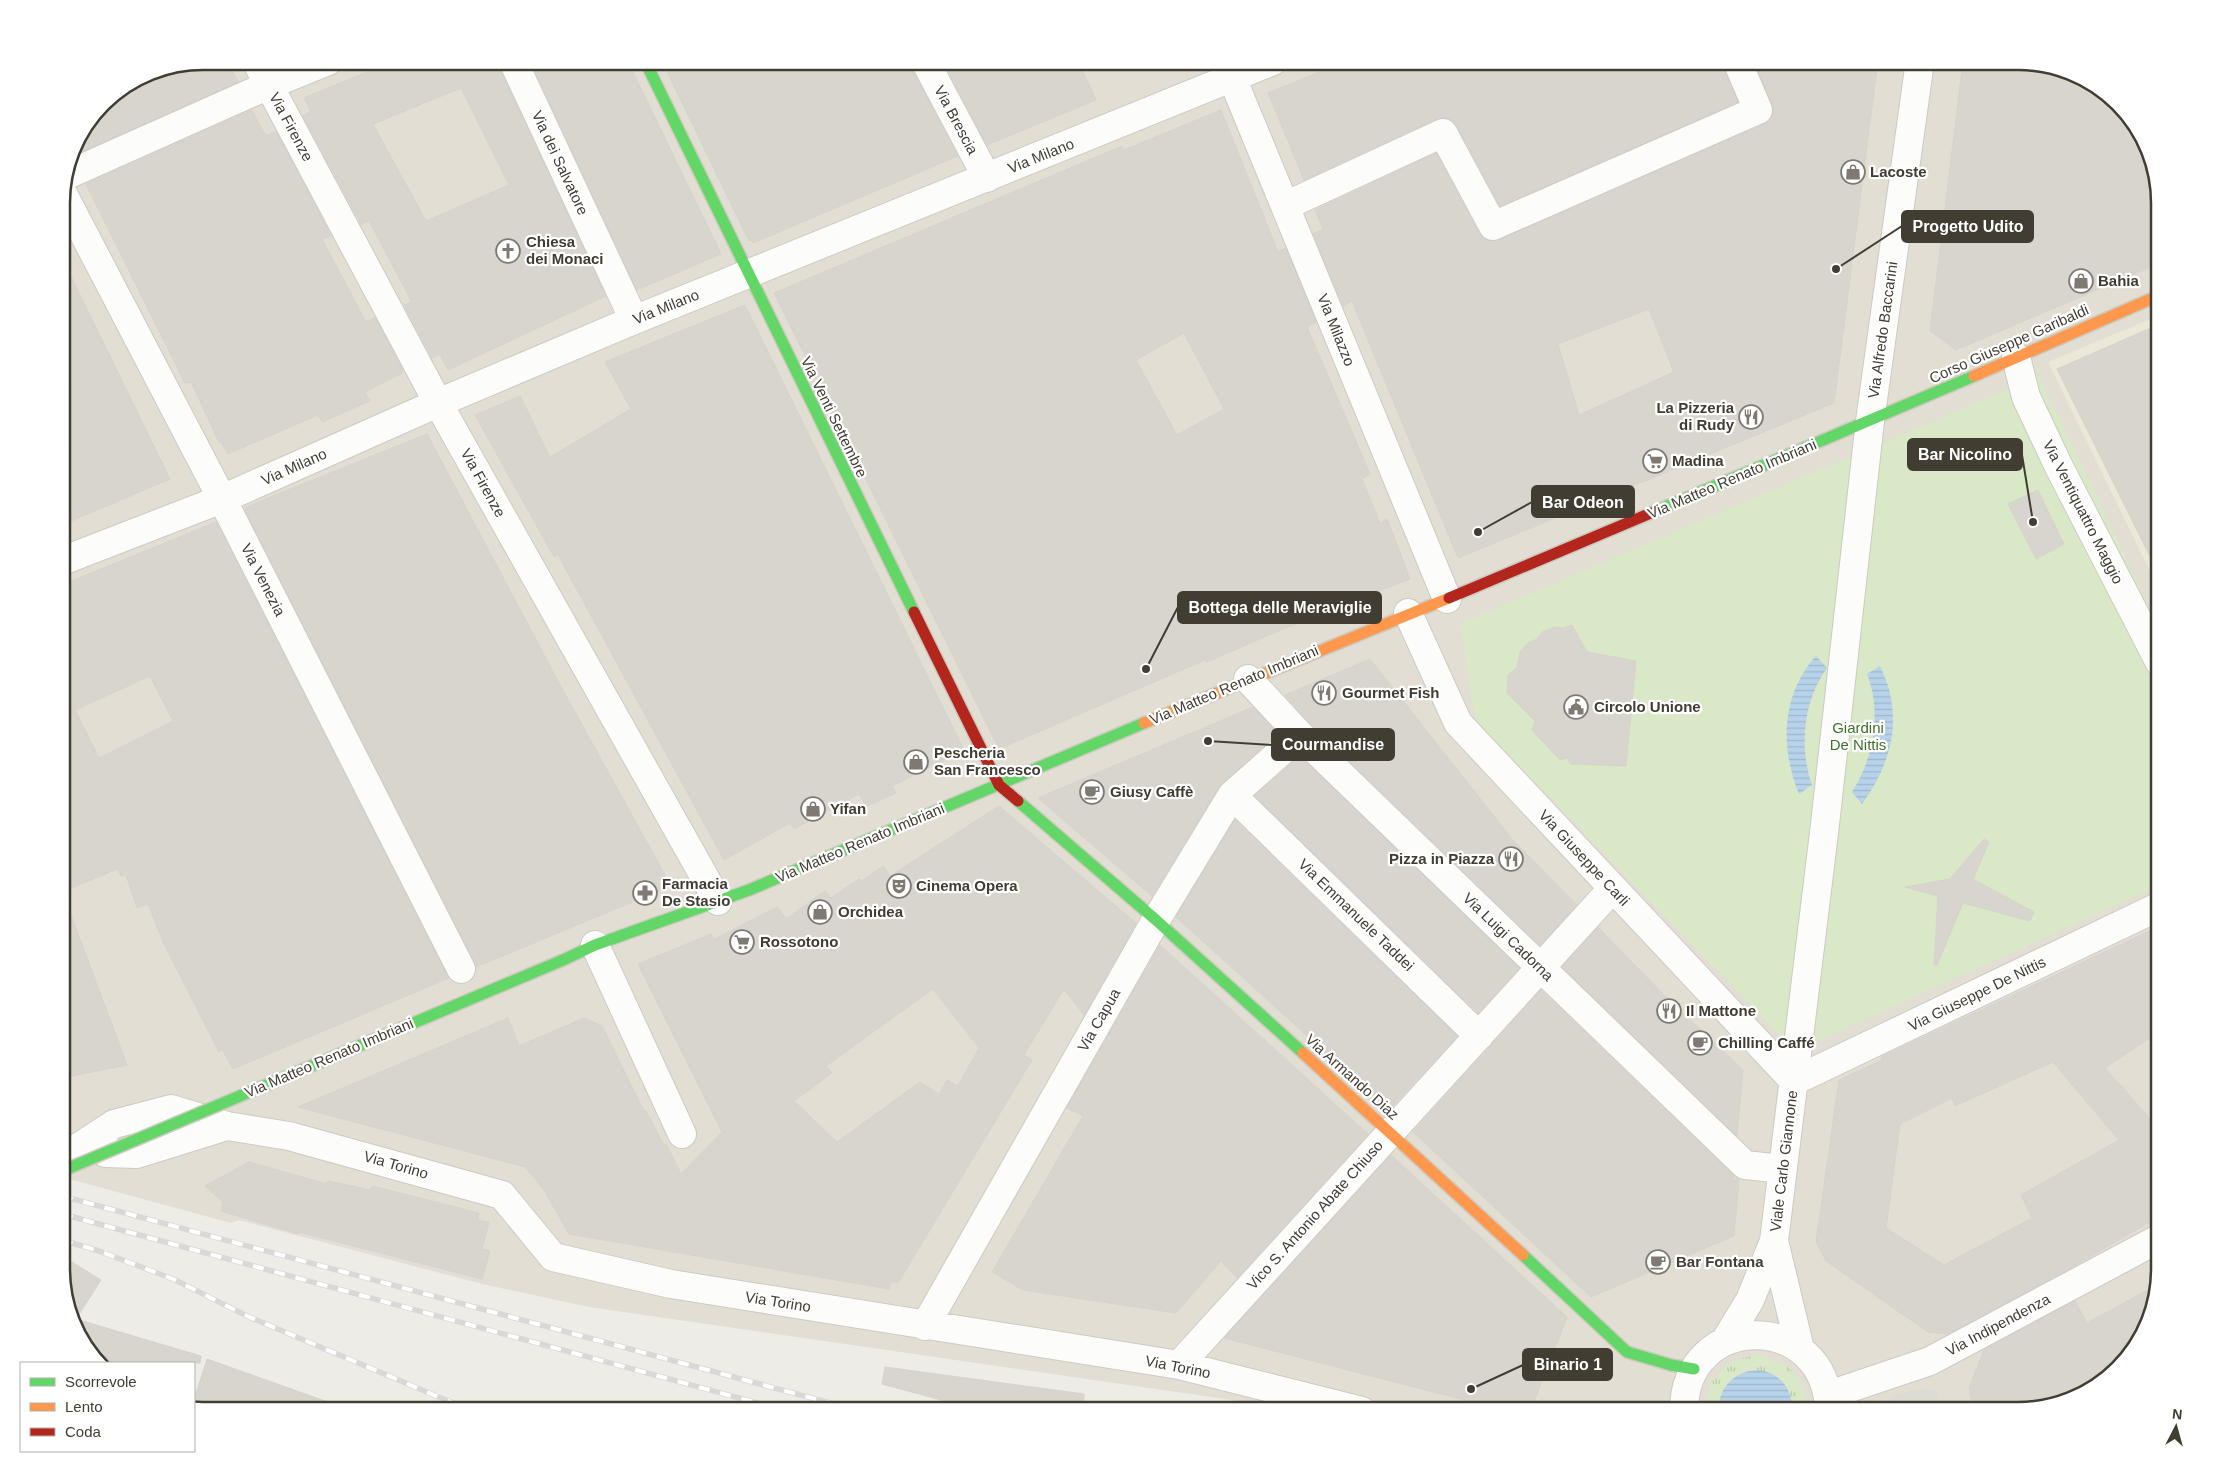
<svg xmlns="http://www.w3.org/2000/svg" width="2221" height="1472" font-family="Helvetica,sans-serif">
<style>
.residential{fill:#e2ded3}
.education{fill:#ece8d8}
.grass{fill:url(#grass-tufts)}
.park{fill:#d9e8c6}
.parking{fill:#dddbd6}
.water{fill:url(#water-rules)}
.building{fill:#d7d5ce;stroke:#d6d3cc;fill-rule:evenodd}
.lines{fill:none;stroke-linecap:round;stroke-linejoin:round}
.street-casing{stroke:#cccac4;stroke-width:30}
.fast-casing{stroke:#ccc9bd;stroke-width:14}
.slow-casing{stroke:#ccc9bd;stroke-width:14}
.jam-casing{stroke:#ccc9bd;stroke-width:14}
.street{stroke:#fcfcfb;stroke-width:28}
.fast{stroke:#63d668;stroke-width:11}
.slow{stroke:#ff974d;stroke-width:11}
.jam{stroke:#b3261e;stroke-width:11}
.rail-casing{stroke:#d8d8d7;stroke-width:5.5}
.rail{stroke:#fff;stroke-width:4;stroke-dasharray:11;stroke-linecap:butt}
.fast-bridge-casing{stroke:#ccc9bd;stroke-width:14;stroke-linecap:butt}
.fast-bridge{stroke:#63d668;stroke-width:11}
.labels{text-anchor:middle;stroke-width:4.5;stroke-linejoin:round;paint-order:stroke}
.street-label{font-size:15px;fill:#423d33;stroke:#fff}
.poi-label{font-size:15px;font-weight:bold;fill:#423d33;stroke:#fff;text-anchor:start}
.park-label{font-size:15px;fill:#3f7129;stroke:#fff}
.rim{fill:none;stroke:#423d33;stroke-width:2.5}
.leader{fill:none;stroke:#423d33;stroke-width:2}
.callout-dot{fill:#423d33;stroke:#fff;stroke-width:2}
.callout{fill:#423d33;stroke:#423d33;stroke-width:2}
.callout-label{font-size:16px;text-anchor:middle;font-weight:bold;fill:#fff}
</style>
<defs>
<pattern id="grass-tufts" width="24" height="20" patternUnits="userSpaceOnUse" patternTransform="scale(1.25)"><rect width="24" height="20" fill="#d9e8c6"/><path d="M3 7l-1-3M5 7V3M7 7l1-3M15 17l-1-3M17 17v-4M19 17l1-3" fill="none" stroke="#bbc8ab"/></pattern>
<pattern id="water-rules" width="6" height="5" patternUnits="userSpaceOnUse" patternTransform="scale(1.25)"><rect width="6" height="5" fill="#b7d3eb"/><path d="M0 2.5h6" fill="none" stroke="#9fb6ca"/></pattern>
</defs>
<rect width="100%" height="100%" fill="#eeece6"/>
<path class="residential" d="M 203,61 L 2018,61 L 2096,85 L 2141,132 L 2160,203 L 2160,1269 L 2136,1347 L 2089,1392 L 2018,1411 L 1270,1411 L 1232,1400 L 589,1307 L 482,1284 L 239,1220 L 231,1223 L 62,1177 L 62,194 L 76,141 L 103,103 L 149,72 Z"/>
<path class="education" d="M 2160,315 L 2160,592 L 2048,362 Z"/>
<path class="grass" d="M 1756,1355 C 1788,1361 1807,1376 1806,1411 L 1792,1411 C 1793,1377 1764,1362 1735,1376 L 1719,1411 L 1705,1411 C 1708,1377 1722,1361 1756,1355 Z"/>
<path class="park" d="M 2039,376 L 2160,629 L 2160,885 L 1795,1051 L 1475,720 L 1460,624 Z"/>
<path class="parking" d="M 1923,1389 L 1938,1390 L 1936,1411 L 1874,1411 L 1896,1394 Z"/>
<path class="water" d="M 1816,656 L 1827,668 C 1803,701 1799,747 1812,785 L 1799,794 C 1780,748 1781,695 1816,656 Z
M 1880,666 C 1904,714 1893,762 1862,804 L 1852,792 C 1874,758 1882,712 1867,674 Z
M 1760,1370 C 1781,1374 1793,1390 1792,1411 L 1719,1411 C 1718,1386 1736,1370 1760,1370 Z"/>
<path class="building" d="M 203,61 L 227,61 L 238,82 L 72,156 L 76,141 L 103,103 L 149,72 Z
M 393,61 L 498,61 L 499,68 L 606,296 L 448,370 L 440,354 L 432,358 L 404,305 L 412,302 L 369,221 L 361,224 L 303,116 L 311,111 L 304,98 ZM 461,88 L 509,185 L 426,221 L 373,124 Z
M 530,61 L 630,61 L 631,68 L 721,254 L 637,290 Z
M 662,61 L 910,61 L 911,68 L 958,156 L 753,243 L 752,240 L 749,241 Z
M 943,61 L 1078,61 L 1096,100 L 987,145 Z
M 1346,61 L 1722,61 L 1738,102 L 1500,206 L 1457,126 L 1452,120 L 1445,118 L 1436,119 L 1304,180 L 1268,93 Z
M 1754,61 L 1878,61 L 1834,403 L 1458,558 L 1352,301 L 1343,306 L 1313,234 L 1323,229 L 1315,210 L 1436,153 L 1479,233 L 1484,239 L 1491,241 L 1499,240 L 1765,124 L 1771,119 L 1774,111 L 1772,104 ZM 1649,309 L 1674,372 L 1579,415 L 1558,344 Z
M 1963,61 L 2018,61 L 2096,85 L 2120,111 L 2159,200 L 2160,263 L 1956,350 L 1930,331 Z
M 252,110 L 266,136 L 276,131 L 331,236 L 322,239 L 366,322 L 375,318 L 404,372 L 365,392 L 370,401 L 322,422 L 318,415 L 228,454 L 221,442 L 219,442 L 191,382 L 185,383 L 86,184 Z
M 1221,110 L 1278,252 L 1286,248 L 1316,322 L 1307,327 L 1370,474 L 1362,479 L 1380,523 L 1387,519 L 1410,579 L 1283,629 L 1207,662 L 1205,660 L 999,749 L 774,293 L 1122,146 L 1124,150 ZM 1184,333 L 1224,409 L 1177,435 L 1136,360 Z
M 62,258 L 170,479 L 62,525 L 62,445 L 72,440 L 62,419 Z
M 745,305 L 964,750 L 892,786 L 896,793 L 866,807 L 859,794 L 794,829 L 790,823 L 724,860 L 558,555 L 554,557 L 475,415 L 520,396 L 550,457 L 631,409 L 605,362 Z
M 2160,324 L 2160,577 L 2057,369 Z
M 427,434 L 558,681 L 671,886 L 476,967 L 245,510 L 246,507 Z
M 2038,490 L 2064,544 L 2036,559 L 2008,504 Z
M 216,522 L 449,978 L 233,1069 L 222,1049 L 219,1052 L 164,944 L 148,904 L 137,908 L 126,875 L 121,876 L 117,869 L 62,892 L 62,585 ZM 150,676 L 173,721 L 99,758 L 75,710 Z
M 1572,625 L 1587,652 L 1636,661 L 1626,766 L 1571,764 L 1567,758 L 1560,760 L 1532,730 L 1535,721 L 1507,693 L 1508,675 L 1517,668 L 1520,652 L 1528,643 L 1537,639 L 1542,632 L 1555,627 L 1563,628 Z
M 1370,659 L 1512,839 L 1577,905 L 1540,945 L 1311,724 L 1285,695 Z
M 1253,707 L 1278,734 L 1219,787 L 1152,896 L 1038,798 Z
M 1300,756 L 1519,968 L 1478,1013 L 1255,796 Z
M 999,806 L 1136,923 L 1084,1015 L 1064,989 L 1024,1055 L 1032,1060 L 898,1283 L 891,1281 L 889,1289 L 569,1234 L 544,1190 L 525,1167 L 298,1107 L 508,1018 L 519,1046 L 584,1018 L 602,1026 L 644,1111 L 646,1111 L 664,1145 L 666,1144 L 681,1174 L 722,1132 L 638,964 L 711,934 L 713,940 L 777,907 L 786,919 L 825,891 L 831,898 L 859,879 L 862,881 L 883,866 L 890,876 ZM 933,989 L 979,1048 L 958,1086 L 947,1080 L 939,1094 L 920,1082 L 837,1142 L 794,1101 L 832,1073 L 826,1066 Z
M 1235,820 L 1457,1036 L 1389,1110 L 1176,917 Z
M 1984,839 L 1989,842 L 1973,879 L 2034,912 L 2030,921 L 1963,903 L 1937,965 L 1934,965 L 1938,896 L 1905,887 L 1950,879 Z
M 64,896 L 127,1065 L 62,1078 L 62,897 Z
M 2160,926 L 2160,1031 L 2105,1068 L 2160,1130 L 2160,1216 L 2060,1274 L 1948,1334 L 1928,1332 L 1826,1261 L 1816,1242 L 1839,1080 L 1882,1060 L 1881,1057 ZM 2053,1062 L 2119,1140 L 2021,1195 L 2032,1218 L 1944,1265 L 1886,1228 L 1900,1124 L 1952,1098 L 1955,1106 Z
M 1598,927 L 1661,992 L 1743,1070 L 1737,1136 L 1562,967 Z
M 1160,945 L 1368,1134 L 1237,1278 L 1221,1261 L 1176,1313 L 1023,1290 L 992,1272 L 1083,1116 L 1067,1108 Z
M 1541,990 L 1734,1176 L 1733,1183 L 1737,1178 L 1739,1179 L 1734,1236 L 1591,1297 L 1413,1132 Z
M 1391,1155 L 1567,1317 L 1530,1411 L 1507,1411 L 1224,1338 Z
M 249,1162 L 327,1184 L 328,1181 L 371,1190 L 372,1186 L 479,1213 L 478,1220 L 489,1222 L 482,1249 L 490,1251 L 482,1279 L 299,1232 L 298,1234 L 221,1211 L 223,1202 L 205,1186 Z
M 72,1262 L 101,1280 L 76,1319 L 201,1356 L 200,1363 L 102,1363 L 78,1332 L 62,1278 Z
M 2155,1286 L 2136,1347 L 2107,1374 L 2080,1391 L 2077,1386 L 2041,1404 L 2018,1411 L 1973,1411 L 1969,1388 L 1984,1350 L 2075,1301 L 2087,1323 Z
M 207,1359 L 342,1407 L 341,1411 L 203,1411 L 194,1408 L 194,1400 Z
M 885,1367 L 1084,1394 L 1083,1411 L 982,1411 L 882,1384 Z"/>
<g class="lines">
<g class="street-casing">
<path id="street" d="M 256,61 L 438,403 L 718,901
M 513,61 L 634,320
M 925,61 L 987,178
M 1226,63 L 1447,599
M 67,175 L 269,85 L 328,61
M 62,192 L 222,499 L 461,969
M 1285,206 L 1443,133 L 1493,226 L 1758,110 L 1737,61
M 2016,357 L 2026,397 L 2059,467 L 2160,663
M 62,561 L 222,499 L 438,403 L 634,320 L 1273,61
M 1408,613 L 1458,723 L 1794,1081
M 1248,679 L 1300,735 L 1745,1165 L 1782,1169
M 1232,795 L 1479,1036
M 595,945 L 682,1134
M 1794,1081 L 2160,906
M 71,1152 L 114,1124 L 171,1109 L 227,1126 L 289,1136 L 502,1195 L 553,1257 L 671,1284 L 1179,1365 L 1362,1411
M 105,1153 L 137,1154 L 227,1126
M 1774,1241 L 1800,1349
M 925,1326 L 1156,920 L 1232,795 L 1300,735
M 1725,1341 L 1750,1300 L 1774,1241 L 1824,833 L 1870,421 L 1920,61
M 1179,1365 L 1613,888
M 1829,1395 L 1930,1361 L 2160,1238
M 1684,1411 C 1684,1310 1827,1310 1829,1411"/>
</g>
<g class="fast-casing">
<path id="fast" d="M 645,61 L 914,612
M 1651,513 L 1974,376
M 1018,801 L 1156,920 L 1303,1053
M 563,960 L 595,945 L 749,890 L 1144,723
M 1523,1255 L 1627,1352 L 1671,1365 L 1694,1369"/>
</g>
<g class="slow-casing">
<path id="slow" d="M 1974,376 L 2160,295
M 1144,723 L 1449,598
M 1303,1053 L 1523,1255"/>
</g>
<g class="jam-casing">
<path id="jam" d="M 1449,598 L 1651,513
M 914,612 L 999,785 L 1018,801"/>
</g>
<use href="#street" class="street"/>
<use href="#fast" class="fast"/>
<use href="#slow" class="slow"/>
<use href="#jam" class="jam"/>
<g class="rail-casing">
<path id="rail" d="M 62,1196 L 860,1411
M 62,1214 L 787,1411
M 62,1240 L 99,1251 L 173,1279 L 247,1316 L 472,1411"/>
</g>
<use href="#rail" class="rail"/>
<g class="fast-bridge-casing">
<path id="fast-bridge" d="M 62,1171 L 563,960"/>
</g>
<use href="#fast-bridge" class="fast-bridge"/>
</g>
<defs>
<g id="shop-ring" transform="scale(1.25)"><circle r="9.5" fill="#fff" stroke="#7e7a72" stroke-width="1.5"/><path d="M-5-2.5h2.3a2.7 3.5 0 0 1 5.4 0H5L5.5 6h-11ZM-1.5-2.5h3a1.5 2.3 0 0 0-3 0Z" fill="#7e7a72"/></g>
<g id="church-ring" transform="scale(1.25)"><circle r="9.5" fill="#fff" stroke="#7e7a72" stroke-width="1.5"/><path d="M-1.2-6h2.4v3.5h3.3v2.4h-3.3V6h-2.4V-.1h-3.3v-2.4h3.3Z" fill="#7e7a72"/></g>
<g id="restaurant-ring" transform="scale(1.25)"><circle r="9.5" fill="#fff" stroke="#7e7a72" stroke-width="1.5"/><path d="M-5-6h1v4h1v-4h1v4h1v-4h1v5L-1.5 .5V6h-2V.5L-5-1ZM5-6V6H3V1.5H1.5Q1.5-4 5-6Z" fill="#7e7a72"/></g>
<g id="supermarket-ring" transform="scale(1.25)"><circle r="9.5" fill="#fff" stroke="#7e7a72" stroke-width="1.5"/><path d="M-6-5.5h2.5l.6 2H6L4.5 2H-2.5L-4.4-4H-6ZM-1.5 3.2a1.3 1.3 0 1 0 .1 0ZM3 3.2a1.3 1.3 0 1 0 .1 0Z" fill="#7e7a72"/></g>
<g id="civic-ring" transform="scale(1.25)"><circle r="9.5" fill="#fff" stroke="#7e7a72" stroke-width="1.5"/><path d="M-.6-6.5H3V-4.5H.6V-3L4-1V1h2V6H-6V1h2V-1L-.6-3ZM-1.2 2.5V6h2.4V2.5Z" fill="#7e7a72"/></g>
<g id="cafe-ring" transform="scale(1.25)"><circle r="9.5" fill="#fff" stroke="#7e7a72" stroke-width="1.5"/><path d="M-5.5-4.5H6V0H3Q3 3.5 0 3.5H-2.5Q-5.5 3.5-5.5 0ZM3-3.2v2h1.7v-2ZM-6 4.5H4V6H-6Z" fill="#7e7a72"/></g>
<g id="theatre-ring" transform="scale(1.25)"><circle r="9.5" fill="#fff" stroke="#7e7a72" stroke-width="1.5"/><path d="M-5-5.5Q0-4 5-5.5V0Q5 5 0 6Q-5 5-5 0ZM-3.3-2.5H-1v1.5H-3.3ZM1-2.5H3.3v1.5H1ZM-2.8 1Q0 5.5 2.8 1Z" fill="#7e7a72"/></g>
<g id="pharmacy-ring" transform="scale(1.25)"><circle r="9.5" fill="#fff" stroke="#7e7a72" stroke-width="1.5"/><path d="M-2-6h4v4h4v4h-4v4h-4v-4h-4v-4h4Z" fill="#7e7a72"/></g>
</defs>
<g fill-rule="evenodd">
<use href="#shop-ring" x="1853" y="172"/>
<use href="#church-ring" x="508" y="251"/>
<use href="#shop-ring" x="2081" y="281"/>
<use href="#restaurant-ring" x="1751" y="417"/>
<use href="#supermarket-ring" x="1655" y="461"/>
<use href="#restaurant-ring" x="1324" y="693"/>
<use href="#civic-ring" x="1576" y="707"/>
<use href="#shop-ring" x="916" y="762"/>
<use href="#cafe-ring" x="1092" y="792"/>
<use href="#shop-ring" x="813" y="809"/>
<use href="#restaurant-ring" x="1511" y="859"/>
<use href="#theatre-ring" x="899" y="886"/>
<use href="#pharmacy-ring" x="645" y="893"/>
<use href="#shop-ring" x="820" y="912"/>
<use href="#supermarket-ring" x="742" y="942"/>
<use href="#restaurant-ring" x="1669" y="1011"/>
<use href="#cafe-ring" x="1700" y="1043"/>
<use href="#cafe-ring" x="1658" y="1262"/>
</g>
<g class="labels">
<g class="street-label">
<text transform="translate(956 120) rotate(62)" y="5">Via Brescia</text>
<text transform="translate(291 127) rotate(62)" y="5">Via Firenze</text>
<text transform="translate(1041 156) rotate(-22)" y="5">Via Milano</text>
<text transform="translate(560 163) rotate(65)" y="5">Via dei Salvatore</text>
<text transform="translate(666 307) rotate(-22)" y="5">Via Milano</text>
<text transform="translate(1336 330) rotate(68)" y="5">Via Milazzo</text>
<text transform="translate(1883 330) rotate(-82)" y="5">Via Alfredo Baccarini</text>
<text transform="translate(2009 344) rotate(-24)" y="5">Corso Giuseppe Garibaldi</text>
<text transform="translate(834 417) rotate(64)" y="5">Via Venti Settembre</text>
<text transform="translate(294 467) rotate(-24)" y="5">Via Milano</text>
<text transform="translate(1732 479) rotate(-23)" y="5">Via Matteo Renato Imbriani</text>
<text transform="translate(483 483) rotate(61)" y="5">Via Firenze</text>
<text transform="translate(2083 512) rotate(63)" y="5">Via Ventiquattro Maggio</text>
<text transform="translate(263 580) rotate(63)" y="5">Via Venezia</text>
<text transform="translate(1234 685) rotate(-23)" y="5">Via Matteo Renato Imbriani</text>
<text transform="translate(860 843) rotate(-23)" y="5">Via Matteo Renato Imbriani</text>
<text transform="translate(1584 858) rotate(47)" y="5">Via Giuseppe Carli</text>
<text transform="translate(1356 915) rotate(44)" y="5">Via Emmanuele Taddei</text>
<text transform="translate(1508 937) rotate(44)" y="5">Via Luigi Cadorna</text>
<text transform="translate(1977 994) rotate(-26)" y="5">Via Giuseppe De Nittis</text>
<text transform="translate(1099 1020) rotate(-60)" y="5">Via Capua</text>
<text transform="translate(329 1058) rotate(-23)" y="5">Via Matteo Renato Imbriani</text>
<text transform="translate(1352 1077) rotate(42)" y="5">Via Armando Diaz</text>
<text transform="translate(1784 1161) rotate(-83)" y="5">Viale Carlo Giannone</text>
<text transform="translate(396 1165) rotate(16)" y="5">Via Torino</text>
<text transform="translate(1315 1215) rotate(-48)" y="5">Vico S. Antonio Abate Chiuso</text>
<text transform="translate(778 1302) rotate(9)" y="5">Via Torino</text>
<text transform="translate(1998 1325) rotate(-28)" y="5">Via Indipendenza</text>
<text transform="translate(1178 1367) rotate(11)" y="5">Via Torino</text>
</g>
<g class="poi-label">
<text x="1870" y="177">Lacoste</text>
<text x="526" y="247">Chiesa<tspan x="526" dy="17">dei Monaci</tspan></text>
<text x="2098" y="286">Bahia</text>
<text x="1734" y="413" text-anchor="end">La Pizzeria<tspan x="1734" dy="17">di Rudy</tspan></text>
<text x="1672" y="466">Madina</text>
<text x="1342" y="698">Gourmet Fish</text>
<text x="1594" y="712">Circolo Unione</text>
<text x="934" y="758">Pescheria<tspan x="934" dy="17">San Francesco</tspan></text>
<text x="1110" y="797">Giusy Caffè</text>
<text x="830" y="814">Yifan</text>
<text x="1494" y="864" text-anchor="end">Pizza in Piazza</text>
<text x="662" y="889">Farmacia<tspan x="662" dy="17">De Stasio</tspan></text>
<text x="916" y="891">Cinema Opera</text>
<text x="838" y="917">Orchidea</text>
<text x="760" y="947">Rossotono</text>
<text x="1686" y="1016">Il Mattone</text>
<text x="1718" y="1048">Chilling Caffé</text>
<text x="1676" y="1267">Bar Fontana</text>
</g>
<g class="park-label">
<text x="1858" y="733">Giardini<tspan x="1858" dy="17">De Nittis</tspan></text>
</g>
</g>
<path d="M0 0H2221V1472H0ZM203 70H2018A133 133 0 0 1 2151 203V1269A133 133 0 0 1 2018 1402H203A133 133 0 0 1 70 1269V203A133 133 0 0 1 203 70Z" fill="#fff" fill-rule="evenodd"/>
<path class="rim" d="M203 70H2018A133 133 0 0 1 2151 203V1269A133 133 0 0 1 2018 1402H203A133 133 0 0 1 70 1269V203A133 133 0 0 1 203 70Z"/>
<path class="leader" d="M1836 269L1902 226M2033 522L2022 455M1478 532L1532 502M1146 669L1178 607M1208 741L1272 745M1471 1389L1523 1365"/>
<g class="callout-dot">
<circle cx="1836" cy="269" r="5"/>
<circle cx="2033" cy="522" r="5"/>
<circle cx="1478" cy="532" r="5"/>
<circle cx="1146" cy="669" r="5"/>
<circle cx="1208" cy="741" r="5"/>
<circle cx="1471" cy="1389" r="5"/>
</g>
<g class="callout">
<rect x="1902" y="211" width="131" height="31" rx="5"/>
<rect x="1908" y="439" width="114" height="31" rx="5"/>
<rect x="1532" y="486" width="102" height="31" rx="5"/>
<rect x="1178" y="592" width="203" height="31" rx="5"/>
<rect x="1272" y="729" width="122" height="31" rx="5"/>
<rect x="1523" y="1349" width="89" height="31" rx="5"/>
</g>
<g class="callout-label">
<text x="1968" y="232">Progetto Udito</text>
<text x="1965" y="460">Bar Nicolino</text>
<text x="1583" y="508">Bar Odeon</text>
<text x="1280" y="613">Bottega delle Meraviglie</text>
<text x="1333" y="750">Courmandise</text>
<text x="1568" y="1370">Binario 1</text>
</g>
<rect x="20" y="1362" width="175" height="90" fill="#ffffff" stroke="#b3b1ad"/>
<rect x="30" y="1378" width="25" height="8" fill="#63d668" stroke="#b3b1ad"/>
<text x="65" y="1387" font-size="15" fill="#423d33">Scorrevole</text>
<rect x="30" y="1403" width="25" height="8" fill="#ff974d" stroke="#b3b1ad"/>
<text x="65" y="1412" font-size="15" fill="#423d33">Lento</text>
<rect x="30" y="1428" width="25" height="8" fill="#b3261e" stroke="#b3b1ad"/>
<text x="65" y="1437" font-size="15" fill="#423d33">Coda</text>
<g transform="translate(2176 1427) rotate(6)" stroke="#ffffff" stroke-width="4" paint-order="stroke">
<path d="M0-4L9 19L0 12L-9 19Z" fill="#423d33"/>
<text y="-8" font-size="14" font-weight="bold" text-anchor="middle" fill="#423d33">N</text>
</g>
</svg>
